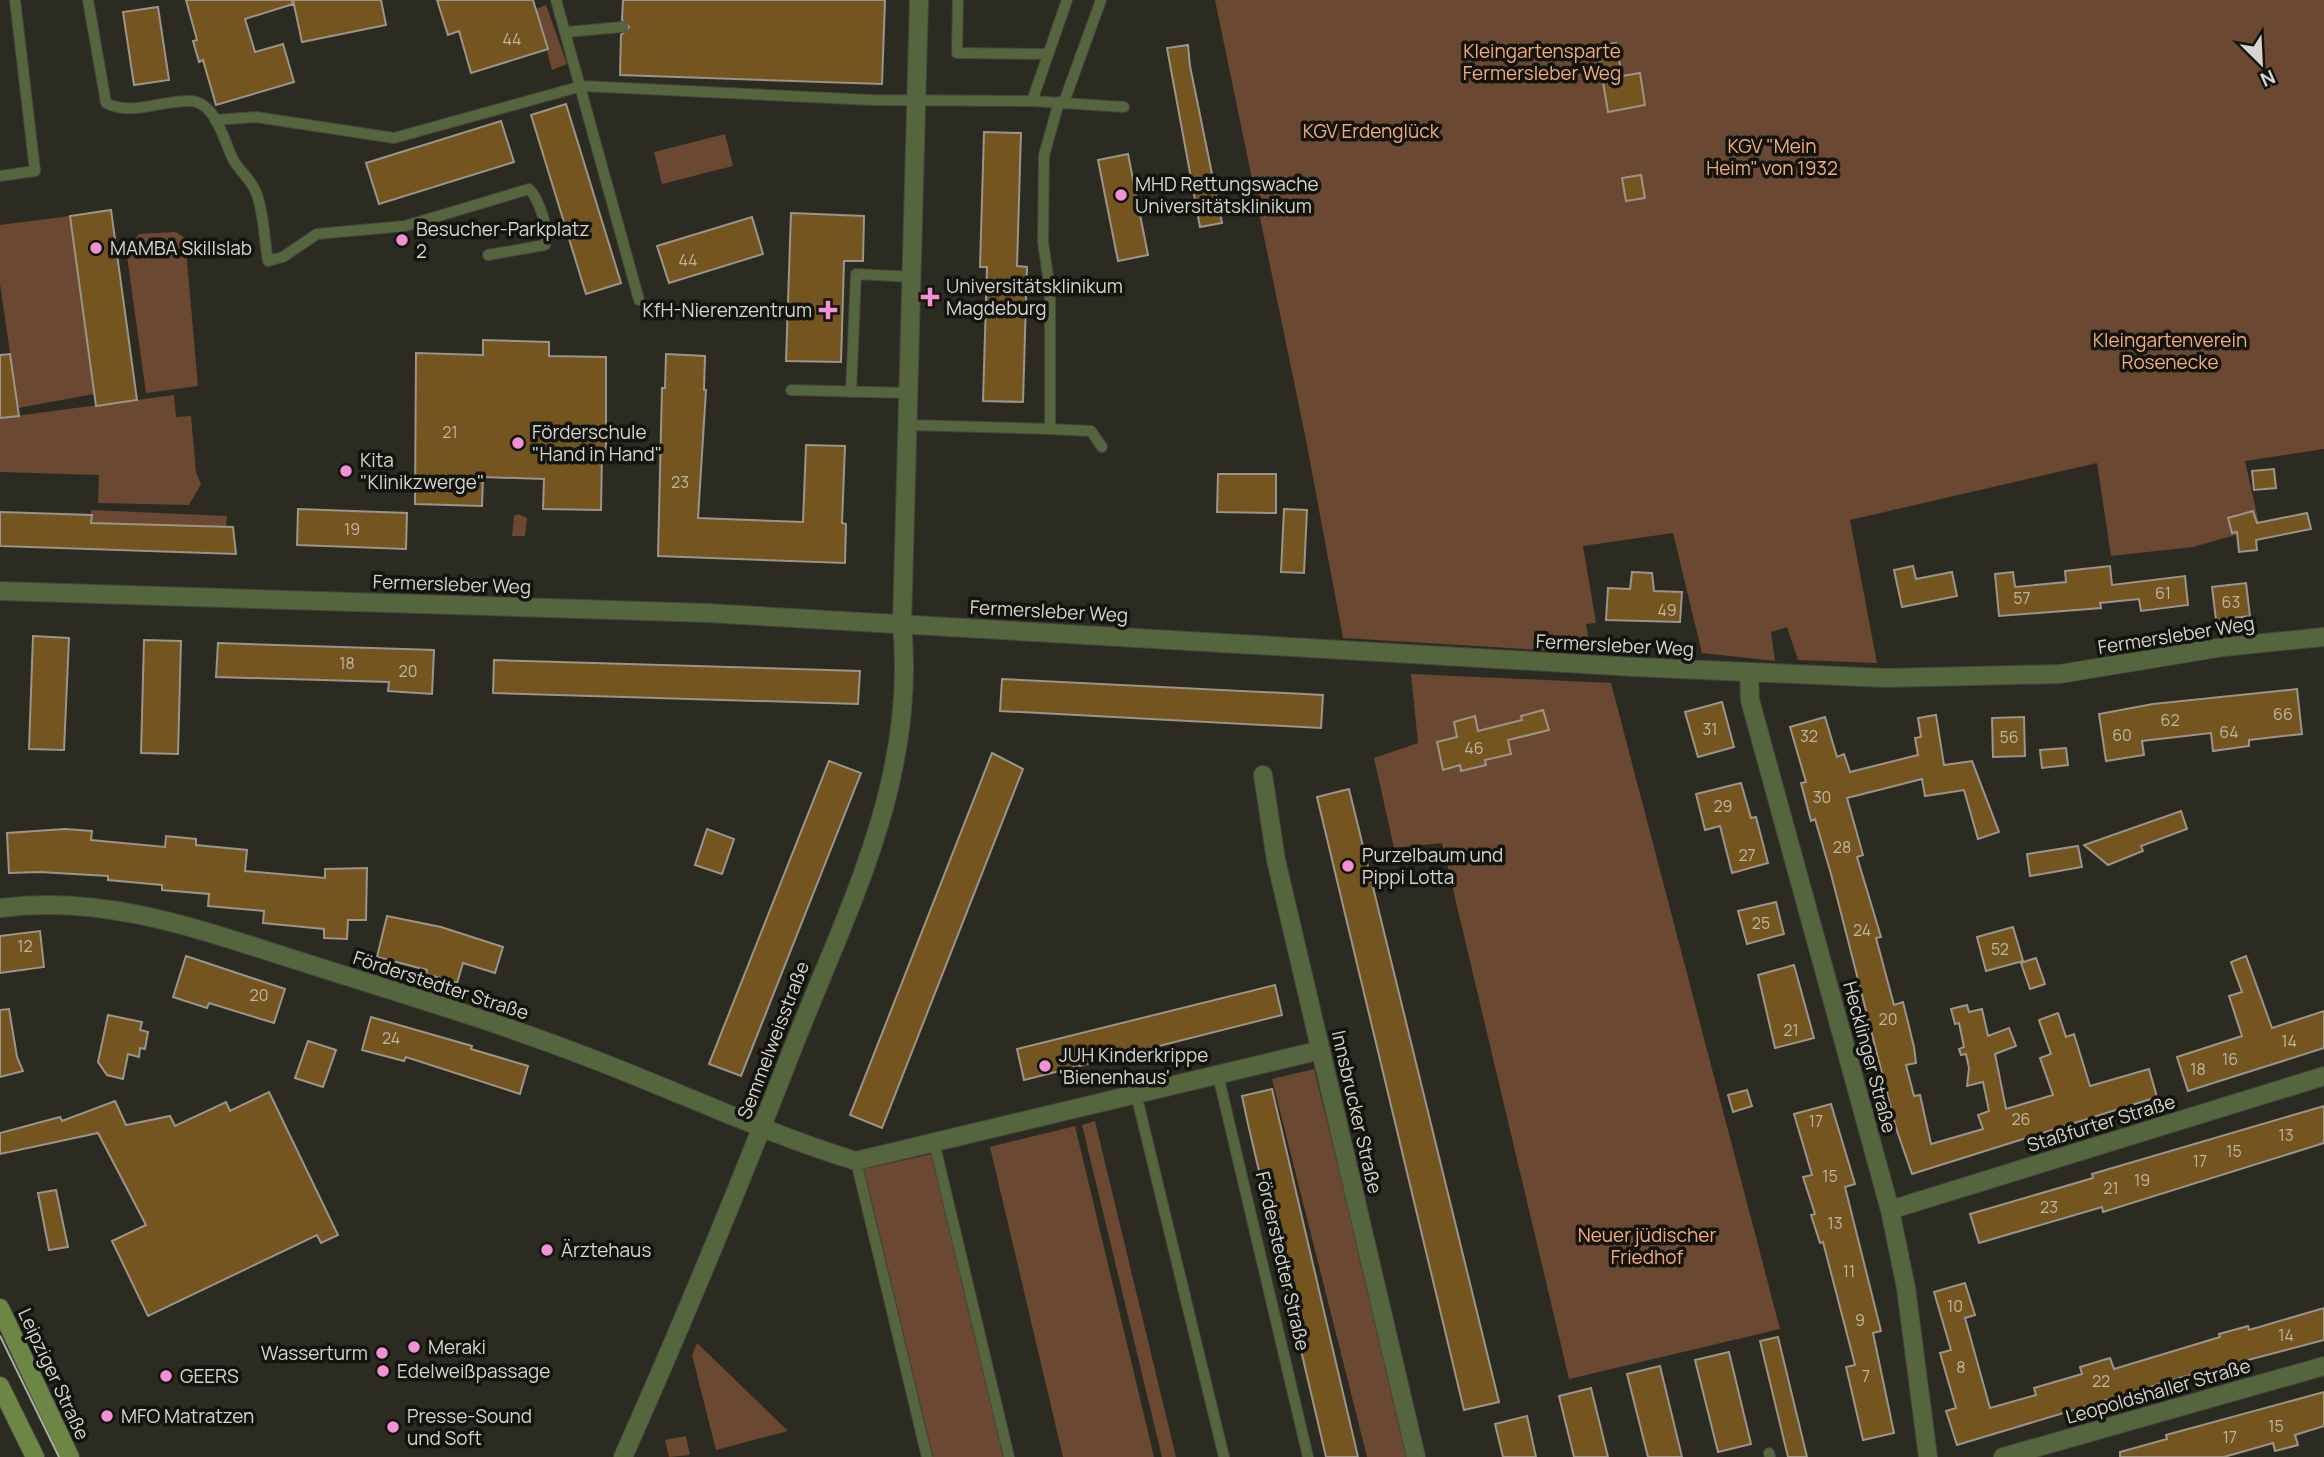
<svg xmlns="http://www.w3.org/2000/svg" width="2324" height="1457" font-family="Manrope,sans-serif">
<style>
.green{fill:#6a4831}
.building{fill:#74551f;stroke:#9b948a;stroke-width:2}
.lines{fill:none;stroke-linecap:round;stroke-linejoin:round}
.service-casing{stroke:#47463e;stroke-width:12}
.minor-casing{stroke:#47463e;stroke-width:20}
.tertiary-casing{stroke:#47463e;stroke-width:20}
.secondary-casing{stroke:#47463e;stroke-width:20}
.service{stroke:#55653e;stroke-width:10}
.minor{stroke:#55653e;stroke-width:18}
.tertiary{stroke:#55653e;stroke-width:18}
.secondary{stroke:#6c8645;stroke-width:18}
.tram{stroke:#aeada6;stroke-width:2}
.poi-dot{fill:#f391d5;stroke:#14140f;stroke-width:2.5}
.labels{text-anchor:middle;stroke-width:7;stroke-linejoin:round;paint-order:stroke}
.number-label{font-size:16px;fill:#beb5a3}
.park-label{font-size:19px;fill:#f7ab7a;stroke:#14140f}
.poi-label{font-size:19px;fill:#d6d5cf;stroke:#14140f;text-anchor:start}
.street-label{font-size:19px;fill:#d6d5cf;stroke:#14140f}
</style>
<rect width="100%" height="100%" fill="#2c2b22"/>
<path class="green" d="M 1215,0 L 2324,0 L 2324,449 L 2245,461 L 2260,528 L 2193,547 L 2111,556 L 2097,463 L 1850,520 L 1877,663 L 1798,660 L 1787,627 L 1771,632 L 1775,661 L 1702,653 L 1673,533 L 1583,546 L 1596,623 L 1586,624 L 1591,653 L 1343,638 L 1305,435 Z
M 546,5 L 567,64 L 552,70 L 536,9 Z
M 725,134 L 733,166 L 662,184 L 654,152 Z
M 70,216 L 94,394 L 18,408 L 0,284 L 0,225 Z
M 176,232 L 185,238 L 198,386 L 146,393 L 126,249 L 139,234 Z
M 174,395 L 176,417 L 191,416 L 196,472 L 201,484 L 189,505 L 98,503 L 99,475 L 0,472 L 0,418 Z
M 91,510 L 227,516 L 226,527 L 91,523 Z
M 518,514 L 527,518 L 525,536 L 512,536 L 514,516 Z
M 1411,674 L 1611,683 L 1780,1329 L 1569,1379 L 1442,843 L 1394,848 L 1374,758 L 1418,743 Z
M 1314,1069 L 1410,1456 L 1405,1457 L 1367,1457 L 1272,1079 Z
M 1095,1121 L 1176,1457 L 1162,1457 L 1082,1125 Z
M 1075,1126 L 1154,1457 L 1063,1457 L 990,1147 Z
M 932,1154 L 1005,1457 L 933,1457 L 864,1169 Z
M 697,1343 L 788,1431 L 716,1450 L 692,1355 Z
M 686,1436 L 690,1455 L 669,1457 L 665,1440 Z"/>
<path class="building" d="M 186,0 L 292,0 L 293,4 L 245,19 L 255,52 L 283,44 L 294,82 L 216,105 L 203,60 L 199,62 L 193,41 L 197,40 Z
M 293,0 L 381,0 L 386,25 L 302,42 Z
M 437,0 L 533,0 L 548,49 L 471,73 L 459,31 L 448,35 Z
M 623,0 L 885,0 L 882,84 L 620,75 L 621,35 L 629,27 L 622,20 Z
M 158,7 L 169,80 L 134,85 L 123,12 Z
M 1616,43 L 1622,76 L 1640,73 L 1645,105 L 1608,112 L 1597,46 Z
M 1188,45 L 1190,66 L 1222,223 L 1200,227 L 1167,48 Z
M 566,104 L 621,283 L 586,294 L 531,115 Z
M 501,121 L 514,162 L 379,204 L 366,163 Z
M 984,132 L 1021,133 L 1017,266 L 1027,267 L 1023,402 L 983,401 L 987,267 L 980,267 Z
M 1128,154 L 1148,255 L 1118,261 L 1098,160 Z
M 1641,175 L 1645,198 L 1626,201 L 1622,178 Z
M 111,210 L 137,400 L 96,406 L 70,216 Z
M 791,213 L 864,216 L 863,261 L 844,261 L 841,362 L 786,361 Z
M 752,217 L 763,254 L 669,283 L 657,246 Z
M 483,340 L 549,342 L 549,356 L 606,357 L 606,451 L 602,451 L 601,510 L 543,509 L 544,479 L 483,477 L 482,506 L 415,504 L 416,353 L 483,355 Z
M 10,354 L 19,416 L 0,418 L 0,355 Z
M 666,354 L 705,356 L 704,390 L 706,390 L 698,518 L 803,522 L 806,445 L 845,446 L 842,523 L 846,524 L 845,563 L 658,556 L 662,388 L 665,388 Z
M 2274,469 L 2276,488 L 2254,490 L 2252,471 Z
M 1218,474 L 1276,474 L 1276,513 L 1217,512 Z
M 298,509 L 407,513 L 406,549 L 297,545 Z
M 1284,509 L 1307,510 L 1304,573 L 1281,572 Z
M 2253,511 L 2257,523 L 2307,513 L 2311,529 L 2256,540 L 2257,550 L 2239,552 L 2237,532 L 2232,533 L 2228,518 Z
M 0,512 L 92,515 L 91,523 L 233,527 L 236,554 L 0,546 Z
M 1913,566 L 1916,579 L 1952,572 L 1957,596 L 1902,607 L 1894,570 Z
M 2110,566 L 2112,585 L 2185,576 L 2188,605 L 2141,611 L 2139,599 L 2100,603 L 2101,608 L 1999,616 L 1995,574 L 2013,572 L 2015,587 L 2066,582 L 2065,571 Z
M 1632,572 L 1652,573 L 1654,591 L 1682,592 L 1680,622 L 1606,620 L 1608,588 L 1630,589 Z
M 2246,583 L 2250,616 L 2216,620 L 2212,587 Z
M 33,636 L 69,638 L 64,750 L 29,749 Z
M 144,640 L 181,641 L 178,754 L 141,753 Z
M 218,643 L 434,650 L 432,694 L 388,691 L 389,682 L 216,677 Z
M 494,660 L 860,671 L 858,704 L 493,693 Z
M 1002,679 L 1323,695 L 1321,728 L 1000,711 Z
M 2297,689 L 2302,734 L 2249,740 L 2249,746 L 2213,751 L 2211,733 L 2142,741 L 2144,755 L 2106,761 L 2099,714 L 2153,704 Z
M 1722,702 L 1734,747 L 1698,757 L 1685,712 Z
M 1543,710 L 1549,730 L 1508,740 L 1511,754 L 1485,760 L 1486,765 L 1461,771 L 1460,765 L 1443,770 L 1437,742 L 1457,737 L 1454,722 L 1475,716 L 1478,731 L 1522,720 L 1521,716 Z
M 1936,715 L 1944,765 L 1972,761 L 1999,832 L 1978,839 L 1964,790 L 1925,796 L 1922,779 L 1847,798 L 1863,855 L 1857,857 L 1881,937 L 1876,938 L 1894,1005 L 1903,1002 L 1914,1047 L 1916,1063 L 1906,1065 L 1914,1096 L 1920,1095 L 1931,1144 L 1983,1129 L 1978,1115 L 1989,1111 L 1983,1082 L 1967,1086 L 1969,1068 L 1966,1054 L 1961,1055 L 1959,1049 L 1964,1047 L 1959,1023 L 1955,1024 L 1951,1009 L 1967,1005 L 1969,1012 L 1982,1009 L 1988,1036 L 2009,1028 L 2016,1046 L 1995,1054 L 2006,1109 L 2053,1095 L 2040,1058 L 2051,1054 L 2039,1020 L 2058,1013 L 2066,1037 L 2074,1034 L 2090,1086 L 2149,1069 L 2157,1097 L 1912,1174 L 1896,1128 L 1831,874 L 1815,819 L 1811,821 L 1801,783 L 1806,782 L 1790,727 L 1825,717 L 1837,757 L 1844,754 L 1850,772 L 1918,755 L 1915,738 L 1921,737 L 1918,718 Z
M 2024,717 L 2025,756 L 1993,757 L 1992,718 Z
M 2066,748 L 2068,765 L 2042,768 L 2040,750 Z
M 992,753 L 1023,769 L 882,1128 L 850,1115 Z
M 829,761 L 861,773 L 741,1076 L 709,1064 Z
M 1741,783 L 1751,818 L 1756,817 L 1768,863 L 1732,873 L 1720,826 L 1705,830 L 1696,794 Z
M 1349,789 L 1499,1402 L 1464,1410 L 1317,797 Z
M 2181,811 L 2187,829 L 2141,846 L 2143,851 L 2108,865 L 2084,845 Z
M 65,829 L 92,831 L 91,840 L 165,847 L 166,836 L 196,839 L 196,845 L 247,850 L 245,871 L 325,878 L 325,869 L 367,868 L 366,920 L 348,920 L 347,939 L 324,938 L 324,929 L 263,923 L 264,911 L 208,906 L 209,894 L 162,890 L 162,885 L 108,880 L 108,876 L 40,872 L 9,873 L 7,833 Z
M 707,829 L 734,839 L 722,874 L 695,865 Z
M 2078,846 L 2082,867 L 2030,876 L 2027,854 Z
M 1776,902 L 1784,934 L 1747,944 L 1738,911 Z
M 387,916 L 441,927 L 503,947 L 495,973 L 463,963 L 457,983 L 426,974 L 427,970 L 377,957 Z
M 2013,927 L 2023,961 L 1986,971 L 1977,937 Z
M 40,931 L 44,967 L 0,973 L 0,936 Z
M 186,956 L 285,989 L 274,1023 L 209,1003 L 207,1008 L 173,997 Z
M 2246,956 L 2272,1028 L 2324,1011 L 2324,1048 L 2188,1091 L 2177,1057 L 2242,1036 L 2229,996 L 2242,992 L 2231,962 Z
M 2036,958 L 2045,984 L 2030,989 L 2021,963 Z
M 1794,965 L 1814,1038 L 1775,1048 L 1758,975 Z
M 1275,985 L 1282,1015 L 1024,1080 L 1017,1049 Z
M 9,1009 L 17,1057 L 23,1071 L 0,1077 L 0,1010 Z
M 108,1015 L 142,1022 L 140,1030 L 148,1032 L 145,1049 L 140,1048 L 139,1057 L 128,1054 L 123,1079 L 107,1075 L 98,1062 Z
M 371,1017 L 472,1046 L 471,1049 L 528,1066 L 520,1094 L 406,1057 L 404,1061 L 362,1050 Z
M 308,1041 L 336,1050 L 323,1087 L 295,1078 Z
M 1272,1089 L 1358,1457 L 1326,1457 L 1248,1124 L 1242,1096 Z
M 1747,1090 L 1752,1106 L 1733,1112 L 1728,1095 Z
M 269,1092 L 338,1235 L 321,1243 L 317,1235 L 148,1316 L 112,1241 L 146,1225 L 98,1133 L 0,1154 L 0,1133 L 60,1117 L 62,1121 L 115,1101 L 126,1125 L 170,1116 L 175,1126 L 226,1102 L 230,1111 Z
M 1831,1104 L 1855,1184 L 1845,1187 L 1881,1331 L 1873,1333 L 1894,1433 L 1863,1440 L 1846,1367 L 1855,1365 L 1823,1242 L 1820,1243 L 1811,1215 L 1815,1214 L 1803,1177 L 1812,1175 L 1794,1114 Z
M 2324,1106 L 2324,1143 L 2103,1212 L 2102,1207 L 1979,1243 L 1970,1214 L 2093,1178 L 2092,1174 Z
M 56,1190 L 68,1247 L 49,1250 L 38,1193 Z
M 1965,1283 L 1975,1315 L 1965,1318 L 1990,1408 L 2036,1395 L 2034,1388 L 2082,1374 L 2080,1367 L 2110,1358 L 2114,1369 L 2220,1337 L 2219,1334 L 2248,1326 L 2249,1330 L 2324,1308 L 2324,1340 L 2183,1377 L 1957,1445 L 1946,1411 L 1956,1408 L 1940,1353 L 1951,1350 L 1934,1292 Z
M 1778,1337 L 1807,1457 L 1788,1457 L 1760,1341 Z
M 1729,1352 L 1751,1444 L 1718,1452 L 1695,1360 Z
M 1660,1366 L 1682,1457 L 1648,1457 L 1627,1374 Z
M 1591,1388 L 1608,1457 L 1574,1457 L 1559,1396 Z
M 2324,1392 L 2324,1426 L 2295,1435 L 2298,1445 L 2275,1451 L 2273,1443 L 2224,1457 L 2120,1457 L 2120,1452 L 2167,1439 L 2166,1435 Z
M 1527,1416 L 1536,1457 L 1503,1457 L 1495,1424 Z"/>
<g class="lines">
<g class="service-casing">
<path id="service" d="M 88,0 L 106,103 C 133,117 163,99 191,101 C 217,103 224,143 234,161 C 240,171 251,180 256,192 C 264,212 264,239 268,261 L 283,257 L 317,234 L 405,226 L 529,189 C 539,199 550,231 545,245 L 488,255
M 556,0 L 639,300
M 958,0 L 957,53 L 1046,54
M 566,32 L 622,27
M 1032,101 L 1067,0
M 1064,102 L 1101,0
M 215,120 L 256,117 L 394,138 L 582,86 L 872,100 L 1032,101 L 1124,107
M 0,176 L 35,171 L 15,0
M 791,390 L 910,393
M 851,392 L 856,274 L 913,277
M 909,425 L 1050,429 L 1050,290 L 1043,242 L 1044,155 L 1059,102
M 1050,429 L 1091,431 L 1102,447
M 1218,1075 L 1308,1457
M 1136,1094 L 1224,1457
M 934,1142 L 1009,1457
M 856,1161 L 927,1457
M 1769,1453 L 1770,1457"/>
</g>
<g class="minor-casing">
<path id="minor" d="M 1749,673 L 1750,700 L 1890,1210 L 1906,1288 L 1928,1457
M 1263,775 L 1276,860 L 1416,1457
M 0,908 C 105,894 201,930 299,961 C 396,992 495,1021 590,1058 C 679,1092 765,1133 856,1161 L 1321,1050
M 1890,1210 L 2324,1076
M 623,1457 C 684,1321 740,1184 794,1045 C 849,905 917,779 902,624 L 919,0
M 2003,1457 L 2324,1366"/>
</g>
<g class="tertiary-casing">
<path id="tertiary" d="M 0,591 L 708,613 L 1634,667 L 1886,678 L 2060,674 L 2223,647 L 2324,637"/>
</g>
<g class="secondary-casing">
<path id="secondary" d="M 0,1308 L 70,1457
M 0,1386 L 35,1457"/>
</g>
<use href="#service" class="service"/>
<use href="#minor" class="minor"/>
<use href="#tertiary" class="tertiary"/>
<use href="#secondary" class="secondary"/>
<path class="tram" d="M 0,1336 L 59,1457"/>
</g>
<g class="poi-dot">
<circle cx="1121" cy="195" r="7"/>
<circle cx="402" cy="240" r="7"/>
<circle cx="96" cy="248" r="7"/>
<path d="M926.5 286.5h7v7h7v7h-7v7h-7v-7h-7v-7h7z"/>
<path d="M824.5 299.5h7v7h7v7h-7v7h-7v-7h-7v-7h7z"/>
<circle cx="518" cy="443" r="7"/>
<circle cx="346" cy="471" r="7"/>
<circle cx="1348" cy="866" r="7"/>
<circle cx="1045" cy="1066" r="7"/>
<circle cx="547" cy="1250" r="7"/>
<circle cx="414" cy="1347" r="7"/>
<circle cx="382" cy="1353" r="7"/>
<circle cx="383" cy="1371" r="7"/>
<circle cx="166" cy="1376" r="7"/>
<circle cx="107" cy="1416" r="7"/>
<circle cx="393" cy="1427" r="7"/>
</g>
<g class="labels">
<g class="number-label">
<text x="512" y="45">44</text>
<text x="688" y="266">44</text>
<text x="450" y="438">21</text>
<text x="680" y="488">23</text>
<text x="352" y="535">19</text>
<text x="2163" y="599">61</text>
<text x="2022" y="604">57</text>
<text x="2231" y="608">63</text>
<text x="1667" y="616">49</text>
<text x="347" y="669">18</text>
<text x="408" y="677">20</text>
<text x="2283" y="720">66</text>
<text x="2170" y="726">62</text>
<text x="1710" y="735">31</text>
<text x="2229" y="738">64</text>
<text x="2122" y="741">60</text>
<text x="1809" y="742">32</text>
<text x="2009" y="743">56</text>
<text x="1474" y="754">46</text>
<text x="1822" y="803">30</text>
<text x="1723" y="812">29</text>
<text x="1842" y="853">28</text>
<text x="1747" y="861">27</text>
<text x="1761" y="929">25</text>
<text x="1862" y="936">24</text>
<text x="25" y="952">12</text>
<text x="2000" y="955">52</text>
<text x="259" y="1001">20</text>
<text x="1888" y="1025">20</text>
<text x="1791" y="1036">21</text>
<text x="391" y="1044">24</text>
<text x="2289" y="1047">14</text>
<text x="2230" y="1065">16</text>
<text x="2198" y="1075">18</text>
<text x="2021" y="1125">26</text>
<text x="1816" y="1127">17</text>
<text x="2286" y="1141">13</text>
<text x="2234" y="1157">15</text>
<text x="2200" y="1167">17</text>
<text x="1830" y="1182">15</text>
<text x="2142" y="1186">19</text>
<text x="2111" y="1194">21</text>
<text x="2049" y="1213">23</text>
<text x="1835" y="1229">13</text>
<text x="1849" y="1277">11</text>
<text x="1955" y="1312">10</text>
<text x="1860" y="1326">9</text>
<text x="2286" y="1341">14</text>
<text x="1961" y="1373">8</text>
<text x="1866" y="1382">7</text>
<text x="2101" y="1387">22</text>
<text x="2276" y="1432">15</text>
<text x="2230" y="1443">17</text>
</g>
<g class="park-label">
<text x="1542" y="58">Kleingartensparte<tspan x="1542" dy="22">Fermersleber Weg</tspan></text>
<text x="1371" y="138">KGV Erdenglück</text>
<text x="1772" y="153">KGV "Mein<tspan x="1772" dy="22">Heim" von 1932</tspan></text>
<text x="2170" y="347">Kleingartenverein<tspan x="2170" dy="22">Rosenecke</tspan></text>
<text x="1647" y="1242">Neuer jüdischer<tspan x="1647" dy="22">Friedhof</tspan></text>
</g>
<g class="poi-label">
<text x="1135" y="191">MHD Rettungswache<tspan x="1135" dy="22">Universitätsklinikum</tspan></text>
<text x="416" y="236">Besucher-Parkplatz<tspan x="416" dy="22">2</tspan></text>
<text x="110" y="255">MAMBA Skillslab</text>
<text x="946" y="293">Universitätsklinikum<tspan x="946" dy="22">Magdeburg</tspan></text>
<text x="812" y="317" text-anchor="end">KfH-Nierenzentrum</text>
<text x="532" y="439">Förderschule<tspan x="532" dy="22">"Hand in Hand"</tspan></text>
<text x="360" y="467">Kita<tspan x="360" dy="22">"Klinikzwerge"</tspan></text>
<text x="1362" y="862">Purzelbaum und<tspan x="1362" dy="22">Pippi Lotta</tspan></text>
<text x="1059" y="1062">JUH Kinderkrippe<tspan x="1059" dy="22">'Bienenhaus'</tspan></text>
<text x="561" y="1257">Ärztehaus</text>
<text x="428" y="1354">Meraki</text>
<text x="368" y="1360" text-anchor="end">Wasserturm</text>
<text x="397" y="1378">Edelweißpassage</text>
<text x="180" y="1383">GEERS</text>
<text x="121" y="1423">MFO Matratzen</text>
<text x="407" y="1423">Presse-Sound<tspan x="407" dy="22">und Soft</tspan></text>
</g>
<g class="street-label">
<text transform="translate(452 584) rotate(2)" y="7">Fermersleber Weg</text>
<text transform="translate(1049 611) rotate(3)" y="7">Fermersleber Weg</text>
<text transform="translate(2176 635) rotate(-9)" y="7">Fermersleber Weg</text>
<text transform="translate(1615 645) rotate(3)" y="7">Fermersleber Weg</text>
<text transform="translate(441 985) rotate(18)" y="7">Förderstedter Straße</text>
<text transform="translate(773 1040) rotate(-69)" y="7">Semmelweisstraße</text>
<text transform="translate(1870 1057) rotate(75)" y="7">Hecklinger Straße</text>
<text transform="translate(1357 1112) rotate(77)" y="7">Innsbrucker Straße</text>
<text transform="translate(2101 1123) rotate(-17)" y="7">Staßfurter Straße</text>
<text transform="translate(1283 1261) rotate(77)" y="7">Förderstedter Straße</text>
<text transform="translate(54 1374) rotate(65)" y="7">Leipziger Straße</text>
<text transform="translate(2158 1391) rotate(-16)" y="7">Leopoldshaller Straße</text>
</g>
</g>
<g transform="translate(2261 63) rotate(156)" stroke="#14140f" stroke-width="5" paint-order="stroke">
<path d="M0-5L12 26L0 18L-12 26Z" fill="#d6d5cf"/>
<text y="-10" font-size="19" font-weight="bold" text-anchor="middle" fill="#d6d5cf">N</text>
</g>
</svg>
